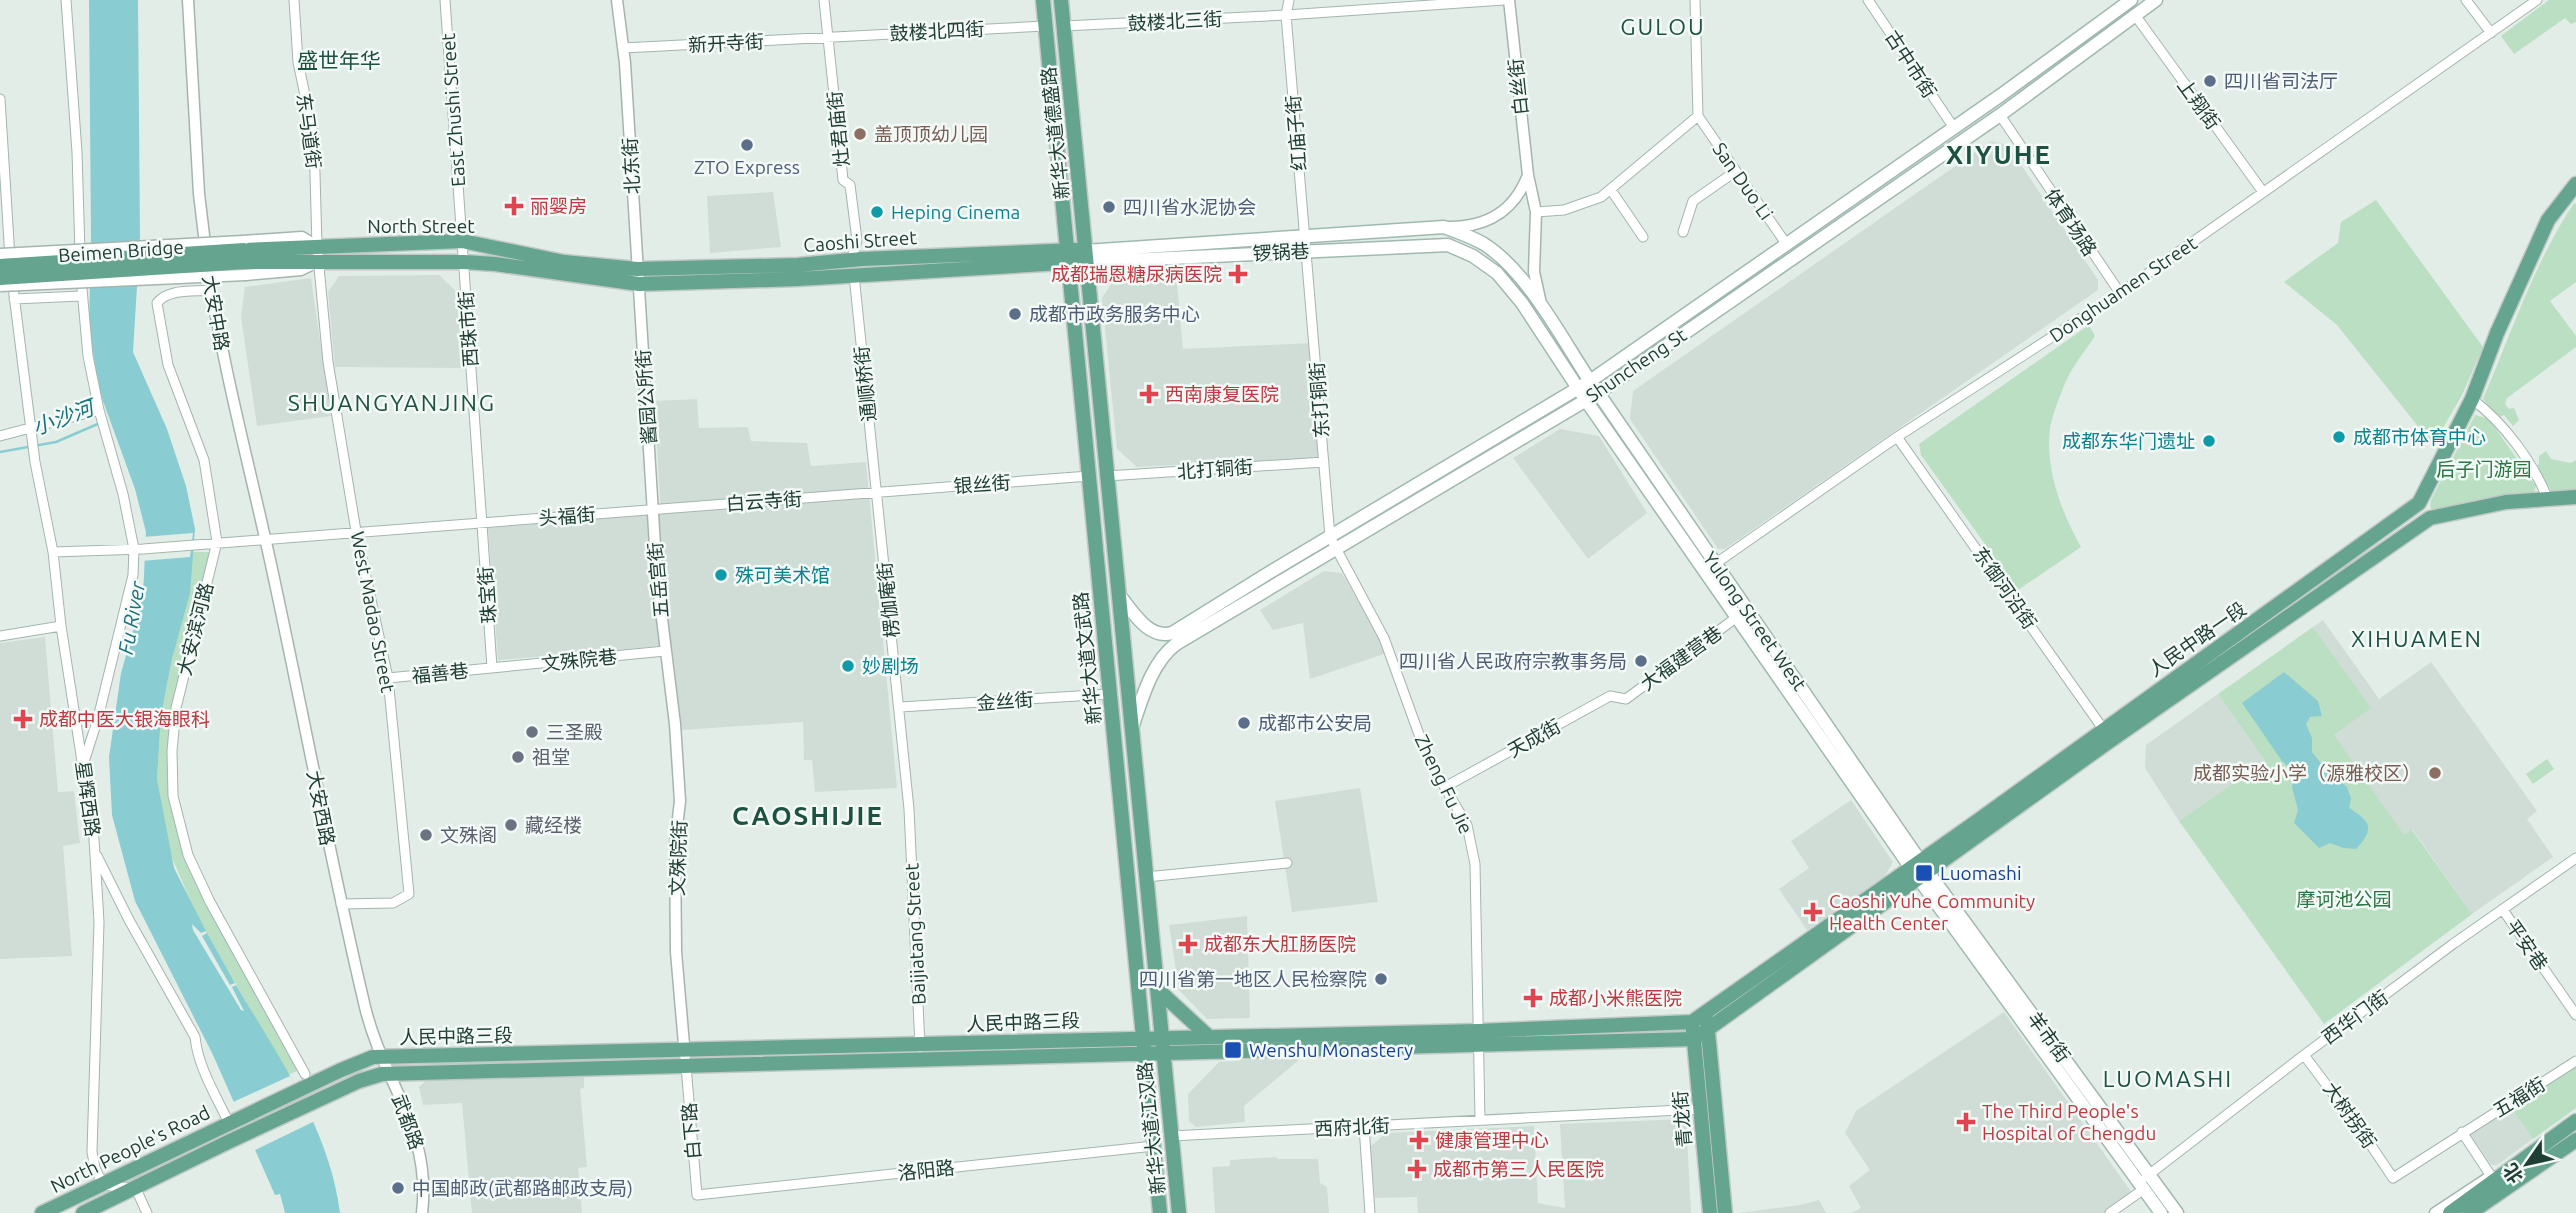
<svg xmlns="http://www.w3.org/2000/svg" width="2576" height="1213" font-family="Ubuntu,'Noto Sans SC',sans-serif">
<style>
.built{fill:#d0ddd6}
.green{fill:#badfc2}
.water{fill:#89cdd3}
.pier{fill:#e2ede7}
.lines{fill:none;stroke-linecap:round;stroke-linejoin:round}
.stream{stroke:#89cdd3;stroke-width:2.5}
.minor-casing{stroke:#a4b5ae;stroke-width:11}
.tertiary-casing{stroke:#a4b5ae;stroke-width:13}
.secondary-casing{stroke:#a0b9af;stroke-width:15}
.primary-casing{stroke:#c1c9c6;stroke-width:17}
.minor{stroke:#fff;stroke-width:9}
.tertiary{stroke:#fff;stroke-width:10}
.secondary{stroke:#fff;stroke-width:12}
.primary{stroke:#65a48f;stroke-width:14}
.tertiary-bridge-casing{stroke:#a4b5ae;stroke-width:13;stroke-linecap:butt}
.primary-bridge-casing{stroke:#c1c9c6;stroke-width:17;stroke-linecap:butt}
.tertiary-bridge{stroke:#fff;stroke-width:10}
.primary-bridge{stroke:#65a48f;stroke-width:14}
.service-dot{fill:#5c6f8a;stroke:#f3f9f6;stroke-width:2.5}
.education-dot{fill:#8d6e63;stroke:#f3f9f6;stroke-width:2.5}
.health-dot{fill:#e0444e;stroke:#f3f9f6;stroke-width:2.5}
.culture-dot{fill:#0f9aa8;stroke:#f3f9f6;stroke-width:2.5}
.worship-dot{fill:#6b7280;stroke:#f3f9f6;stroke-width:2.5}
.transit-dot{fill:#1a4fb4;stroke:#f3f9f6;stroke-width:2.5}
.labels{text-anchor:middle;stroke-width:5;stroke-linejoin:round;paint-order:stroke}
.street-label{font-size:19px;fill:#213e35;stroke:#f3f9f6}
.service-label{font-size:19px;fill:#4e5e75;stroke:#f3f9f6;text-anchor:start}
.education-label{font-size:19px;fill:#785e54;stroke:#f3f9f6;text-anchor:start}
.health-label{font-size:19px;fill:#be3a42;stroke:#f3f9f6;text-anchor:start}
.culture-label{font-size:19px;fill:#0d838f;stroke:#f3f9f6;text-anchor:start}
.park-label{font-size:19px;fill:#2a7743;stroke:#f3f9f6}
.worship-label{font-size:19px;fill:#5b616d;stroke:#f3f9f6;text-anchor:start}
.transit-label{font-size:19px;fill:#164399;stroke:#f3f9f6;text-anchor:start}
.neighbourhood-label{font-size:21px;fill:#1d5141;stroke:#f3f9f6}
.water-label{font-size:21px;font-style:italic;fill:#1a727c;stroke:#f3f9f6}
.quarter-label{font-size:23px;letter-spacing:2px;fill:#1d5141;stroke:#f3f9f6}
.district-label{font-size:26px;font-weight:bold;letter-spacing:2px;fill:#1d5141;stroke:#f3f9f6}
</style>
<rect width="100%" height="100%" fill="#e2ede7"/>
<path class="built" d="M 1991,141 L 2008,145 L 2098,280 L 2098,290 L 1725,549 L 1718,549 L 1630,419 L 1633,391 Z
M 773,192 L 781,247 L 710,253 L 707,196 Z
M 1176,272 L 1183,349 L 1311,343 L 1319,458 L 1137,467 L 1117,449 L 1102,298 L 1115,278 Z
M 439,275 L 457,292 L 464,368 L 335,367 L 328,292 L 339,276 Z
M 311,278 L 331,416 L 257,426 L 241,317 L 245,287 Z
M 697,399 L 699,428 L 748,427 L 751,441 L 807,443 L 811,466 L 866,462 L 897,788 L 815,792 L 812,760 L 804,760 L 803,722 L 682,730 L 672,645 L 498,660 L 488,528 L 661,512 L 654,401 Z
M 1560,429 L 1599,436 L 1647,513 L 1588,559 L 1513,458 Z
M 1324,571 L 1342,573 L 1379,638 L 1384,654 L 1310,679 L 1303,623 L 1273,630 L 1260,610 Z
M 2323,620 L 2379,699 L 2431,662 L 2537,811 L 2527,819 L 2553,857 L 2472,914 L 2413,830 L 2404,836 L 2333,735 L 2370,708 L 2313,627 Z
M 45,637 L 58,792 L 74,791 L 80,843 L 63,846 L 72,956 L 0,959 L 0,643 Z
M 2218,694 L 2265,761 L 2179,821 L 2145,768 L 2146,745 Z
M 1360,788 L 1378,902 L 1292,912 L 1275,801 Z
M 1851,800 L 1893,862 L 1884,877 L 1807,930 L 1779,889 L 1809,868 L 1791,841 Z
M 1247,916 L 1250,1018 L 1207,1019 L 1179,990 L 1169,925 Z
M 2004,1012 L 2132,1193 L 2104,1213 L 1851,1213 L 1861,1208 L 1849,1186 L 1870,1170 L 1845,1133 L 1856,1111 Z
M 1305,1055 L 1244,1106 L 1245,1122 L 1196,1127 L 1189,1121 L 1188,1094 L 1219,1062 Z
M 584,1077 L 584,1088 L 580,1089 L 587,1167 L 578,1168 L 582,1213 L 472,1213 L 462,1103 L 423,1105 L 419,1087 L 428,1079 Z
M 2510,1106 L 2533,1139 L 2497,1165 L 2491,1165 L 2470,1134 Z
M 1686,1119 L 1691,1213 L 1418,1213 L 1417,1197 L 1375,1198 L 1370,1147 L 1386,1133 L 1534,1126 L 1538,1203 L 1565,1208 L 1560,1124 Z
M 1276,1157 L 1277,1159 L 1318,1159 L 1320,1183 L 1327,1187 L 1329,1213 L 1215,1213 L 1212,1167 L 1230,1166 L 1230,1160 Z
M 1819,1200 L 1826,1213 L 1739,1213 L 1800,1205 Z"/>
<path class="green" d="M 2549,0 L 2576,0 L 2576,22 L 2571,24 L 2565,18 L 2514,54 L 2501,36 Z
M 2376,200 L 2483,347 L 2462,395 L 2433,445 L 2337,325 L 2284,282 L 2338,243 L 2341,222 Z
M 2574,203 L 2576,204 L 2576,282 L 2550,301 L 2576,336 L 2576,347 L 2507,398 L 2505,404 L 2509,409 L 2514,408 L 2519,420 L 2513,426 L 2504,415 L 2498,418 L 2483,399 C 2511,334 2534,263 2574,203 Z
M 2089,325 L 2095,336 C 2086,350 2073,365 2066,381 C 2060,395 2053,413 2050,428 C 2045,468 2061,512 2081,547 L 2018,590 L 1921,455 L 1919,444 Z
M 2475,415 L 2489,419 L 2536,486 L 2533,494 L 2433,510 L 2430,507 L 2431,500 Z
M 2546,451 L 2551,459 L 2571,463 L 2576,460 L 2576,489 L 2551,491 L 2534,467 L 2539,464 L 2539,456 Z
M 193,552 L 211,552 L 170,753 L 183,846 L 299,1070 L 288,1075 L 198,918 L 170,853 L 157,779 L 161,716 Z
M 2313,627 L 2371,708 L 2334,735 L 2404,835 L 2412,830 L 2472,914 L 2324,1024 L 2179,821 L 2265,761 L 2218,694 Z
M 2547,759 L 2554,769 L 2533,784 L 2526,774 Z
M 2576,1066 L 2576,1108 L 2533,1139 L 2510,1106 Z"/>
<path class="water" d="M 89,0 L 138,0 L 140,237 L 133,352 L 167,429 L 186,486 L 195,529 L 190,593 L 172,659 L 161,716 L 157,779 L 174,868 L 206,931 L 201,933 L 192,924 L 193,930 L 241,1010 L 244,1011 L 232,987 L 236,985 C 278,1056 330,1130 340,1213 L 285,1213 L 280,1194 L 275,1195 L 213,1055 L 135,901 L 112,815 L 109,757 L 121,673 L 143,596 L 146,532 L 135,489 L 99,390 L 89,327 L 91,238 Z
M 2284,672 L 2318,701 L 2322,716 L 2310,717 L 2306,724 L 2312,738 L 2312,752 L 2324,767 L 2347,787 L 2351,798 L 2349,808 C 2371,822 2375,828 2356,849 L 2344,848 L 2330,843 L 2319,848 L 2294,823 L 2298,810 L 2292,787 L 2294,772 L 2282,761 L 2242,703 Z
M 207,933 L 235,983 L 230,985 L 202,936 Z"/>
<path class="pier" d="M 193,533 L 190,557 L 141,561 L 143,537 Z
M 290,1076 L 315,1121 L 253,1151 L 231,1103 Z"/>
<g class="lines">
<path class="stream" d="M 0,452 L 56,442 L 100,423"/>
<g class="minor-casing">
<path id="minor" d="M 66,0 L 77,152 L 80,253
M 294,0 L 298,62 L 314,138 L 317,246 L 328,362 L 356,531 L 388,678 L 409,894 L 393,903 L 341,904
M 445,0 L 492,667
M 824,0 L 843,180 L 850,185 L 857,240 L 852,259
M 1289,0 L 1286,15 L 1330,537 L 1384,638 L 1421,740 L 1431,764 L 1467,825 L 1475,864 L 1480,1120
M 1868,0 L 1954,128
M 2466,0 L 2491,33
M 2135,15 L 2263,192
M 1064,26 L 1286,15 L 1504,0
M 623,48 L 1045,26
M 0,99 L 10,258
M 2000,115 L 2120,293
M 1698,116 L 1787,245
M 1611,190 L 1643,237
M 1536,212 L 1564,210 L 1601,197 L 1698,116 L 1695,0
M 1683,232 L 1693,201 L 1736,171
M 854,275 L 909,809 L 920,1047
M 81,278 L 88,356 L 99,410 L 123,494 L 134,549 L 133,575 L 98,718 L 84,762
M 12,279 L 35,462 L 53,552 L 61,626 L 94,839 L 99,922 L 92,1152 L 95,1168 L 103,1185 L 136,1189 L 147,1213
M 211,290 C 194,292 168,288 157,303 L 168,365 L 204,460 L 217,542 L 176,708 L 172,751 L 173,796 L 188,855 L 210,902 L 305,1074
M 14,299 L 81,296
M 2472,399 C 2504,423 2532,461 2547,497
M 0,436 L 99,410
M 1897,437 L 2106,733
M 1107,476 L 1324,462
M 53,552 L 143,549 L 1089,476
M 1712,566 L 1897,437 L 2120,293 L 2537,0
M 0,636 L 61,626
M 388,678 L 665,651
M 900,707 L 1110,694
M 1445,787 L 1610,696 L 1626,699 L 1737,617
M 97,856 L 129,920 L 195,1037 C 198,1067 216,1096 229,1123
M 1146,877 L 1287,863
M 2503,910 L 2576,1015
M 2304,1055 L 2364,1135 L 2393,1178 L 2576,1061
M 686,1066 L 697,1195 L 1154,1146
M 1364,1126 L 1370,1213
M 2462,1132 L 2491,1176
M 1171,1136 L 1700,1109
M 2146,1177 L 2304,1055 L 2453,944 L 2576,858
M 2110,1213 L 2144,1189"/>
</g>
<g class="tertiary-casing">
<path id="tertiary" d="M 188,0 L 199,194 L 206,252
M 617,0 L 625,63 L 657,578 L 675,724 L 680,801 L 675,844 L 676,952 L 685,1056
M 1509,0 L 1528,175 L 1536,212 L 1534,272 L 1540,299
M 1449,227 C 1488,227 1514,211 1528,175
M 243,241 L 302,237 L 317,246
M 208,268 C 224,376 254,482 276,588 C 306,728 332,868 365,1007 C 383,1082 432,1130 422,1213
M 246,275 L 301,270 L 315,263
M 2435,1213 L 2488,1178"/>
</g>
<g class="secondary-casing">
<path id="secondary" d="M 1085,251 L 1444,227 C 1458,232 1472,237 1484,244 C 1527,271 1562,339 1590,381 L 1920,861 L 2177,1213
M 1086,262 L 1448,245 L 1473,256 L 1497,273 L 1522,303 L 1585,399 L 1911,868 L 2161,1213
M 1119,595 C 1132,610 1148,640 1172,633 L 1267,574 L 1590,381 L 2001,95 L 2131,0
M 1132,728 C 1142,699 1151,663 1176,644 L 1598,393 L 2000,115 L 2156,0"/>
</g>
<g class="primary-casing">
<path id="primary" d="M 1043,0 L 1160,1213
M 1061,0 L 1179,1213
M 244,250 L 462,241 L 564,262 L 637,269 L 798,265 L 862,259 L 1076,250
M 245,262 L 464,262 L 495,264 L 639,284 L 798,279 L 1078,262
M 1157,989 L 1209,1037
M 1707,1021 L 1725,1213
M 1693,1030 L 1710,1213
M 42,1213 L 341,1070 L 373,1057 L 1478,1031 L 1692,1022 L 1976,822 L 2419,503 L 2472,399 L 2497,333 L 2548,220 L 2576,184
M 83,1213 L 228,1142 L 359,1081 L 382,1074 L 1694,1039 L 2111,740 L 2430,518 L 2506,502 L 2576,497
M 2450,1213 L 2576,1121
M 2470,1213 L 2576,1140"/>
</g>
<use href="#minor" class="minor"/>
<use href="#tertiary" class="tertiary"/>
<use href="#secondary" class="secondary"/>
<use href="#primary" class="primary"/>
<g class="tertiary-bridge-casing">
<path id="tertiary-bridge" d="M 0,254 L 243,241
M 0,286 L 246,275"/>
</g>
<g class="primary-bridge-casing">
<path id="primary-bridge" d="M 0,266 L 244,250
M 0,278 L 245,262"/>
</g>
<use href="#tertiary-bridge" class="tertiary-bridge"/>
<use href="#primary-bridge" class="primary-bridge"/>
</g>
<g class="service-dot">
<circle cx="2210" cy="81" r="7"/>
<circle cx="747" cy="145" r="7"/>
<circle cx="1109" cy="207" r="7"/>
<circle cx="1015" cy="314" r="7"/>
<circle cx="1641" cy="661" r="7"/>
<circle cx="1244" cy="723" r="7"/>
<circle cx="1381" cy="979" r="7"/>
<circle cx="398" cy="1188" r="7"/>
</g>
<g class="education-dot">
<circle cx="860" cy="134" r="7"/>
<circle cx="2435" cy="773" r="7"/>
</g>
<g class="health-dot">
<path d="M510.5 195.5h7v7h7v7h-7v7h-7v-7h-7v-7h7z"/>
<path d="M1234.5 263.5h7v7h7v7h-7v7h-7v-7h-7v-7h7z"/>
<path d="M1145.5 383.5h7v7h7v7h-7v7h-7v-7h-7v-7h7z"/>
<path d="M19.5 708.5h7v7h7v7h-7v7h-7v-7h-7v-7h7z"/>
<path d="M1809.5 901.5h7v7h7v7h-7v7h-7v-7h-7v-7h7z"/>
<path d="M1184.5 933.5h7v7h7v7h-7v7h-7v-7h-7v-7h7z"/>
<path d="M1529.5 987.5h7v7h7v7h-7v7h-7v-7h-7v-7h7z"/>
<path d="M1962.5 1111.5h7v7h7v7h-7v7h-7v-7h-7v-7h7z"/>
<path d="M1415.5 1129.5h7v7h7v7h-7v7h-7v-7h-7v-7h7z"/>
<path d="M1413.5 1158.5h7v7h7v7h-7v7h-7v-7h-7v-7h7z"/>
</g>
<g class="culture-dot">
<circle cx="877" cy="212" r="7"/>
<circle cx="2339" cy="437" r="7"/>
<circle cx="2209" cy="441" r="7"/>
<circle cx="721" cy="575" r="7"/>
<circle cx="848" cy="666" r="7"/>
</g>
<g class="worship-dot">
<circle cx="532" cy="732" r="7"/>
<circle cx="518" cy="757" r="7"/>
<circle cx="511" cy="825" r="7"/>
<circle cx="426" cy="835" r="7"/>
</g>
<g class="transit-dot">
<rect x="1915" y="864" width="18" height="18" rx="3.5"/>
<rect x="1224" y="1041" width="18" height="18" rx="3.5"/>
</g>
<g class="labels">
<g class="street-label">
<text transform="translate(1175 21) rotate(-3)" y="7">鼓楼北三街</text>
<text transform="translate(937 31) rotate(-3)" y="7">鼓楼北四街</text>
<text transform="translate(726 43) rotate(-3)" y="7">新开寺街</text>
<text transform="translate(1911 64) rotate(57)" y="7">古中市街</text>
<text transform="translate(1518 87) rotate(-96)" y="7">白丝街</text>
<text transform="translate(2199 104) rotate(54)" y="7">上翔街</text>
<text transform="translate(453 110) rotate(-94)" y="7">East Zhushi Street</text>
<text transform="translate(838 129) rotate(-96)" y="7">灶君庙街</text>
<text transform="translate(309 131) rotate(82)" y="7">东马道街</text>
<text transform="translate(1055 133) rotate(-96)" y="7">新华大道德盛路</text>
<text transform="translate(1296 133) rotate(-95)" y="7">红庙子街</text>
<text transform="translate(631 166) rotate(-93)" y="7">北东街</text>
<text transform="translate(1743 181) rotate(55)" y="7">San Duo Li</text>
<text transform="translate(2071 222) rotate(56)" y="7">体育场路</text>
<text x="421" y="233">North Street</text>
<text transform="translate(860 241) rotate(-4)" y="7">Caoshi Street</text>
<text transform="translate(121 251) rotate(-4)" y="7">Beimen Bridge</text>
<text transform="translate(1281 252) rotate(-3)" y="7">锣锅巷</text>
<text transform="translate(2123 289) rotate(-34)" y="7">Donghuamen Street</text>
<text transform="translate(216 313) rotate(80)" y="7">大安中路</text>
<text transform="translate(468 329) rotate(-94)" y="7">西珠市街</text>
<text transform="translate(1636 365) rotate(-34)" y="7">Shuncheng St</text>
<text transform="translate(865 384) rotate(-96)" y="7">通顺桥街</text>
<text transform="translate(646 397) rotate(-94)" y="7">酱园公所街</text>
<text transform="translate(1319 400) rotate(-94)" y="7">东打铜街</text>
<text transform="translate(1215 469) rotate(-4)" y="7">北打铜街</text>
<text transform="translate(982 484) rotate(-4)" y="7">银丝街</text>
<text transform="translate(764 501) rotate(-4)" y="7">白云寺街</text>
<text transform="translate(567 516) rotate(-4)" y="7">头福街</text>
<text transform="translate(658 580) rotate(-95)" y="7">五岳宫街</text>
<text transform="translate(2005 588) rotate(55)" y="7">东御河沿街</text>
<text transform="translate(487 595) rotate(-94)" y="7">珠宝街</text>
<text transform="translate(888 600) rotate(-96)" y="7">楞伽庵街</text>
<text transform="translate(373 612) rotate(79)" y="7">West Madao Street</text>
<text transform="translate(1755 621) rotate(55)" y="7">Yulong Street West</text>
<text transform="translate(195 629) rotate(-76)" y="7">大安滨河路</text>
<text transform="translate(2197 639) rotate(-35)" y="7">人民中路一段</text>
<text transform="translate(1087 658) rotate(-96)" y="7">新华大道文武路</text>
<text transform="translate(1681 658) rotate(-36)" y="7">大福建营巷</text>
<text transform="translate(579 660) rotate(-6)" y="7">文殊院巷</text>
<text transform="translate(440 673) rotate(-6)" y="7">福善巷</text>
<text transform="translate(1005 701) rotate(-4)" y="7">金丝街</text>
<text transform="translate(1534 738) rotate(-29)" y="7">天成街</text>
<text transform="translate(1444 784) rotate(64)" y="7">Zheng Fu Jie</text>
<text transform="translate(88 799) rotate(82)" y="7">星辉西路</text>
<text transform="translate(321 808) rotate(79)" y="7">大安西路</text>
<text transform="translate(678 858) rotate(-88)" y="7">文殊院街</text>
<text transform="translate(915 934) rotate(-93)" y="7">Baijiatang Street</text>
<text transform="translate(2527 945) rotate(55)" y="7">平安巷</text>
<text transform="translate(2355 1017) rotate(-36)" y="7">西华门街</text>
<text transform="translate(1023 1022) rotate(-2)" y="7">人民中路三段</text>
<text transform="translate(456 1036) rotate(-1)" y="7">人民中路三段</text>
<text transform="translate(2049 1037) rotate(54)" y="7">羊市街</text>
<text transform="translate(2519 1097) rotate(-32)" y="7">五福街</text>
<text transform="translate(2350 1115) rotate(55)" y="7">大树拐街</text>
<text transform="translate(1682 1119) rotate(-95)" y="7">青龙街</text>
<text transform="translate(408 1122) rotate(70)" y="7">武都路</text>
<text transform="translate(1352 1127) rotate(-3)" y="7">西府北街</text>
<text transform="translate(1151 1128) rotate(-96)" y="7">新华大道江汉路</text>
<text transform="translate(691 1131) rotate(-95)" y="7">白下路</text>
<text transform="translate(130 1149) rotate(-26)" y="7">North People's Road</text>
<text transform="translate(926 1170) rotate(-6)" y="7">洛阳路</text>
</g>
<g class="service-label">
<text x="2224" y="88">四川省司法厅</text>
<text x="747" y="174" text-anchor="middle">ZTO Express</text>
<text x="1123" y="214">四川省水泥协会</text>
<text x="1029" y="321">成都市政务服务中心</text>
<text x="1627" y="668" text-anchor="end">四川省人民政府宗教事务局</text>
<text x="1258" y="730">成都市公安局</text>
<text x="1367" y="986" text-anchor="end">四川省第一地区人民检察院</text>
<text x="412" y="1195">中国邮政(武都路邮政支局)</text>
</g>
<g class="education-label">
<text x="874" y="141">盖顶顶幼儿园</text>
<text x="2421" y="780" text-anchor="end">成都实验小学（源雅校区）</text>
</g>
<g class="health-label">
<text x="530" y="213">丽婴房</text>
<text x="1222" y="281" text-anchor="end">成都瑞恩糖尿病医院</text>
<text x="1165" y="401">西南康复医院</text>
<text x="39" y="726">成都中医大银海眼科</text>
<text x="1829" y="908">Caoshi Yuhe Community<tspan x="1829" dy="22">Health Center</tspan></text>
<text x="1204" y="951">成都东大肛肠医院</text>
<text x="1549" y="1005">成都小米熊医院</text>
<text x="1982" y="1118">The Third People's<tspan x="1982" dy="22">Hospital of Chengdu</tspan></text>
<text x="1435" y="1147">健康管理中心</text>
<text x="1433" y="1176">成都市第三人民医院</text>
</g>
<g class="culture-label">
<text x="891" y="219">Heping Cinema</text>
<text x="2353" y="444">成都市体育中心</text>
<text x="2195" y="448" text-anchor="end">成都东华门遗址</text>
<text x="735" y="582">殊可美术馆</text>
<text x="862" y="673">妙剧场</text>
</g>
<g class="park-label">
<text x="2484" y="476">后子门游园</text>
<text x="2344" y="906">摩诃池公园</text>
</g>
<g class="worship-label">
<text x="546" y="739">三圣殿</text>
<text x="532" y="764">祖堂</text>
<text x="525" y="832">藏经楼</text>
<text x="440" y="842">文殊阁</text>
</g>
<g class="transit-label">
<text x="1940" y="880">Luomashi</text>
<text x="1249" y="1057">Wenshu Monastery</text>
</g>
<g class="neighbourhood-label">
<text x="339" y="68">盛世年华</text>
</g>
<g class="water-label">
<text transform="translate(63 418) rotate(-20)" y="7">小沙河</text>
<text transform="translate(132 618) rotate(-80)" y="7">Fu River</text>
</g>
<g class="quarter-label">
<text x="1663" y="35">GULOU</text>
<text x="392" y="411">SHUANGYANJING</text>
<text x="2417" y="647">XIHUAMEN</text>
<text x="2168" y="1087">LUOMASHI</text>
</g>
<g class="district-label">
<text x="1999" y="164">XIYUHE</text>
<text x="808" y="825">CAOSHIJIE</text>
</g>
</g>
<g transform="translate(2527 1164) rotate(236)" stroke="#f3f9f6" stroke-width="5" paint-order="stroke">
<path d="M0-5L12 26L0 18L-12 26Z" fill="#213e35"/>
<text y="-10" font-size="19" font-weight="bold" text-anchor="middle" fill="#213e35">北</text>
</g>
</svg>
